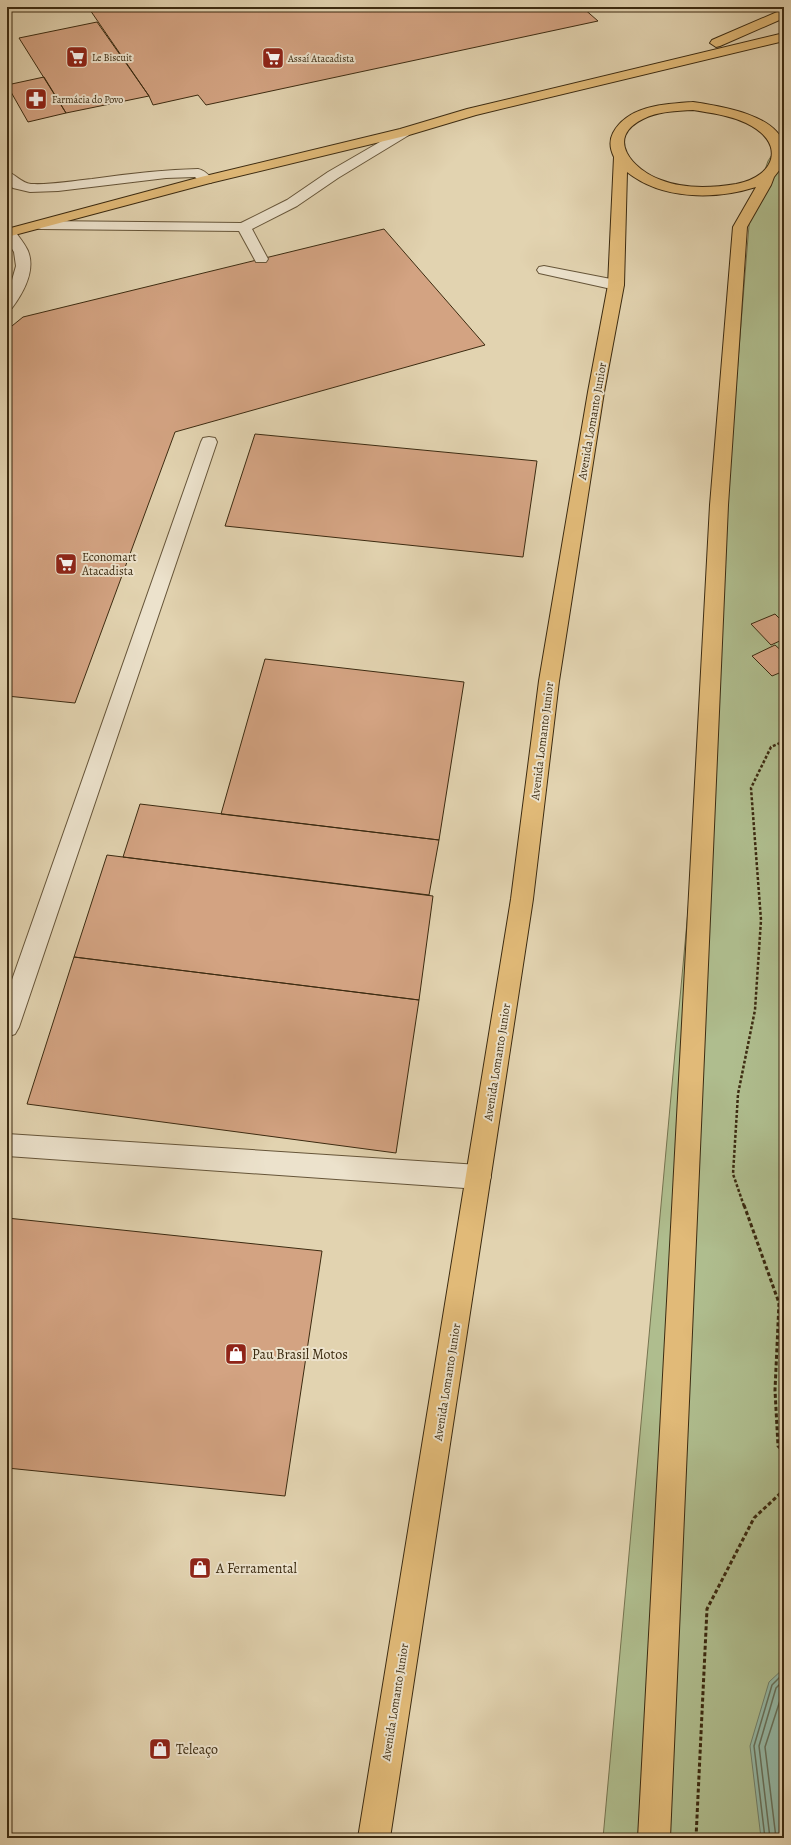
<svg xmlns="http://www.w3.org/2000/svg" width="791" height="1845" font-family="Alegreya,serif">
<style>
.green{fill:#afbd8e;stroke:#767450}
.water{fill:#95b9a7;stroke:#71806b}
.lines{fill:none;stroke-linecap:round;stroke-linejoin:round}
.shore{stroke:#68725c;stroke-width:1.5}
.building{fill:#d3a382;stroke:#3c2b11}
.minor-casing{stroke:#665539;stroke-width:2}
.major-casing{stroke:#3c2b11;stroke-width:2}
.highway-casing{stroke:#3c2b11;stroke-width:2}
.path-far1{stroke:#3c2b11;stroke-width:2.5;stroke-dasharray:3 2;stroke-linecap:butt}
.path{stroke:#3c2b11;stroke-width:3;stroke-dasharray:4 2.5;stroke-linecap:butt}
.minor{fill:#ece2cc;fill-rule:evenodd}
.major{fill:#e1ba78;fill-rule:evenodd}
.highway{fill:#e1ba78;fill-rule:evenodd}
.labels{text-anchor:middle;stroke-width:4;stroke-linejoin:round;paint-order:stroke}
.far-poi-label{font-size:10px;fill:#3c2b11;stroke:#ece2cc;text-anchor:start}
.street-label{font-size:12px;fill:#3c2b11;stroke:#ece2cc}
.poi-label{font-size:12px;fill:#3c2b11;stroke:#ece2cc;text-anchor:start}
.near-poi-label{font-size:14px;fill:#3c2b11;stroke:#ece2cc;text-anchor:start}
</style>
<rect width="100%" height="100%" fill="#e2d3b0"/>
<filter id="stains"><feTurbulence type="fractalNoise" baseFrequency=".005" numOctaves="4"/><feColorMatrix values="0 0 0 0 .2 0 0 0 0 .09 0 0 0 0 .02 0 0 0 .5 -.17"/></filter>
<radialGradient id="worn" r=".72"><stop offset=".6" stop-color="#630" stop-opacity="0"/><stop offset="1" stop-color="#630" stop-opacity=".3"/></radialGradient>
<path class="green" d="M 784,136 L 784,1838 L 603,1838 L 735,398 L 750,213 L 768,161 Z"/>
<path class="water" d="M 784,1668 L 784,1838 L 761,1838 L 750,1746 L 769,1682 Z"/>
<g class="lines">
<path class="shore" d="M 765,1838 L 754,1746 L 772,1685 L 784,1673
M 770,1838 L 759,1746 L 776,1688 L 784,1680
M 776,1838 L 765,1747 L 784,1688"/>
</g>
<path class="building" d="M 88,7 L 582,7 L 598,21 L 206,105 L 198,95 L 153,105 L 149,96 Z
M 97,22 L 149,96 L 66,113 L 19,38 Z
M 44,77 L 66,113 L 28,122 L 7,85 Z
M 384,229 L 485,345 L 175,432 L 75,703 L 7,696 L 7,330 L 23,317 Z
M 255,434 L 537,461 L 523,557 L 225,526 Z
M 775,614 L 784,623 L 784,639 L 771,645 L 751,624 Z
M 775,645 L 784,653 L 784,671 L 772,676 L 752,656 Z
M 265,659 L 464,682 L 439,840 L 221,814 Z
M 140,804 L 439,840 L 429,895 L 123,857 Z
M 107,855 L 433,896 L 419,1000 L 74,957 Z
M 74,957 L 419,1000 L 396,1153 L 27,1104 Z
M 7,1218 L 322,1251 L 285,1496 L 7,1468 Z"/>
<g class="lines">
<g class="minor-casing">
<path id="minor" d="M 404,128 L 409,129 L 411,132 L 409,135 L 338,178 L 297,206 L 252,229 L 268,259 L 266,262 L 256,262 L 239,231 L 41,229 L 36,228 L 34,225 L 36,222 L 41,221 L 241,223 L 287,200 L 328,172 Z
M 198,169 C 204,170 209,175 213,180 L 211,183 L 201,183 L 195,177 L 166,178 L 58,191 L 30,192 L 13,188 L 7,183 L 7,172 C 16,174 21,183 31,184 C 51,185 72,181 92,179 C 127,174 162,170 198,169 Z
M 7,229 L 14,230 C 19,237 25,244 28,251 C 36,271 23,293 12,308 L 7,310 L 7,291 L 12,280 L 16,266 L 14,252 L 7,241 Z
M 544,266 L 616,280 L 621,282 L 624,285 L 621,288 L 616,290 L 539,273 L 537,270 L 539,267 Z
M 209,437 L 215,438 L 217,442 L 19,1027 L 15,1034 L 7,1037 L 7,994 L 201,442 L 203,438 Z
M 7,1134 L 479,1165 L 488,1169 L 491,1177 L 488,1185 L 479,1189 L 7,1156 Z"/>
</g>
<g class="major-casing">
<path id="major" d="M 693,102 C 719,106 776,114 784,145 C 785,151 784,158 784,164 L 774,177 L 771,185 L 747,227 L 728,505 L 670,1838 L 638,1838 L 710,505 L 733,227 L 756,187 C 715,200 662,200 627,172 L 624,285 L 604,392 L 559,681 L 533,899 L 390,1838 L 358,1838 L 511,899 L 539,681 L 588,392 L 608,285 L 614,157 C 610,149 609,141 613,133 C 628,105 665,104 693,102 ZM 693,110 C 711,113 729,115 746,123 C 786,142 777,176 736,184 C 711,188 684,189 661,180 C 633,170 604,138 643,119 C 659,111 676,111 693,110 Z"/>
</g>
<g class="highway-casing">
<path id="highway" d="M 784,9 L 784,18 L 720,46 L 716,47 L 710,43 L 712,40 Z
M 784,33 L 784,41 L 476,115 L 409,135 L 210,183 L 7,237 L 7,229 L 201,177 L 400,129 L 467,109 Z"/>
</g>
<path class="path-far1" d="M 744,1206 L 733,1174 L 738,1094 L 755,1010 L 761,920 L 751,788 L 771,747 L 784,741"/>
<path class="path" d="M 744,1205 L 779,1303 L 775,1390 L 778,1446 L 784,1452
M 696,1838 L 707,1609 L 754,1518 L 784,1490"/>
<use href="#minor" class="minor"/>
<use href="#major" class="major"/>
<use href="#highway" class="highway"/>
</g>
<defs>
<g id="supermarket-square" transform="scale(1.15)"><rect x="-9" y="-9" width="18" height="18" rx="4" fill="#8f2418" stroke="#ece2cc"/><path d="M-6-5.5h2.5l.6 2H6L4.5 2H-2.5L-4.4-4H-6ZM-1.5 3.2a1.3 1.3 0 1 0 .1 0ZM3 3.2a1.3 1.3 0 1 0 .1 0Z" fill="#fff"/></g>
<g id="pharmacy-square" transform="scale(1.15)"><rect x="-9" y="-9" width="18" height="18" rx="4" fill="#8f2418" stroke="#ece2cc"/><path d="M-2-6h4v4h4v4h-4v4h-4v-4h-4v-4h4Z" fill="#fff"/></g>
<g id="shop-square" transform="scale(1.15)"><rect x="-9" y="-9" width="18" height="18" rx="4" fill="#8f2418" stroke="#ece2cc"/><path d="M-5-2.5h2.3a2.7 3.5 0 0 1 5.4 0H5L5.5 6h-11ZM-1.5-2.5h3a1.5 2.3 0 0 0-3 0Z" fill="#fff"/></g>
</defs>
<g fill-rule="evenodd">
<use href="#supermarket-square" x="77" y="57"/>
<use href="#supermarket-square" x="273" y="58"/>
<use href="#pharmacy-square" x="36" y="99"/>
<use href="#supermarket-square" x="66" y="564"/>
<use href="#shop-square" x="236" y="1354"/>
<use href="#shop-square" x="200" y="1568"/>
<use href="#shop-square" x="160" y="1749"/>
</g>
<g class="labels">
<g class="far-poi-label">
<text x="92" y="61">Le Biscuit</text>
<text x="288" y="62">Assaí Atacadista</text>
<text x="52" y="103">Farmácia do Povo</text>
</g>
<g class="street-label">
<text transform="translate(592 421) rotate(-80)" y="4">Avenida Lomanto Junior</text>
<text transform="translate(542 741) rotate(-83)" y="4">Avenida Lomanto Junior</text>
<text transform="translate(497 1062) rotate(-81)" y="4">Avenida Lomanto Junior</text>
<text transform="translate(447 1382) rotate(-81)" y="4">Avenida Lomanto Junior</text>
<text transform="translate(395 1702) rotate(-81)" y="4">Avenida Lomanto Junior</text>
</g>
<g class="poi-label">
<text x="82" y="561">Economart<tspan x="82" dy="14">Atacadista</tspan></text>
</g>
<g class="near-poi-label">
<text x="252" y="1359">Pau Brasil Motos</text>
<text x="216" y="1573">A Ferramental</text>
<text x="176" y="1754">Teleaço</text>
</g>
</g>
<rect width="791" height="1845" fill="none" stroke="#e2d3b0" stroke-width="24"/>
<rect x="8" y="8" width="775" height="1829" fill="none" stroke="#3c2b11" stroke-width="2"/>
<rect x="12" y="12" width="767" height="1821" fill="none" stroke="#3c2b11"/>
<rect width="100%" height="100%" filter="url(#stains)"/>
<rect width="100%" height="100%" fill="url(#worn)"/>
</svg>
